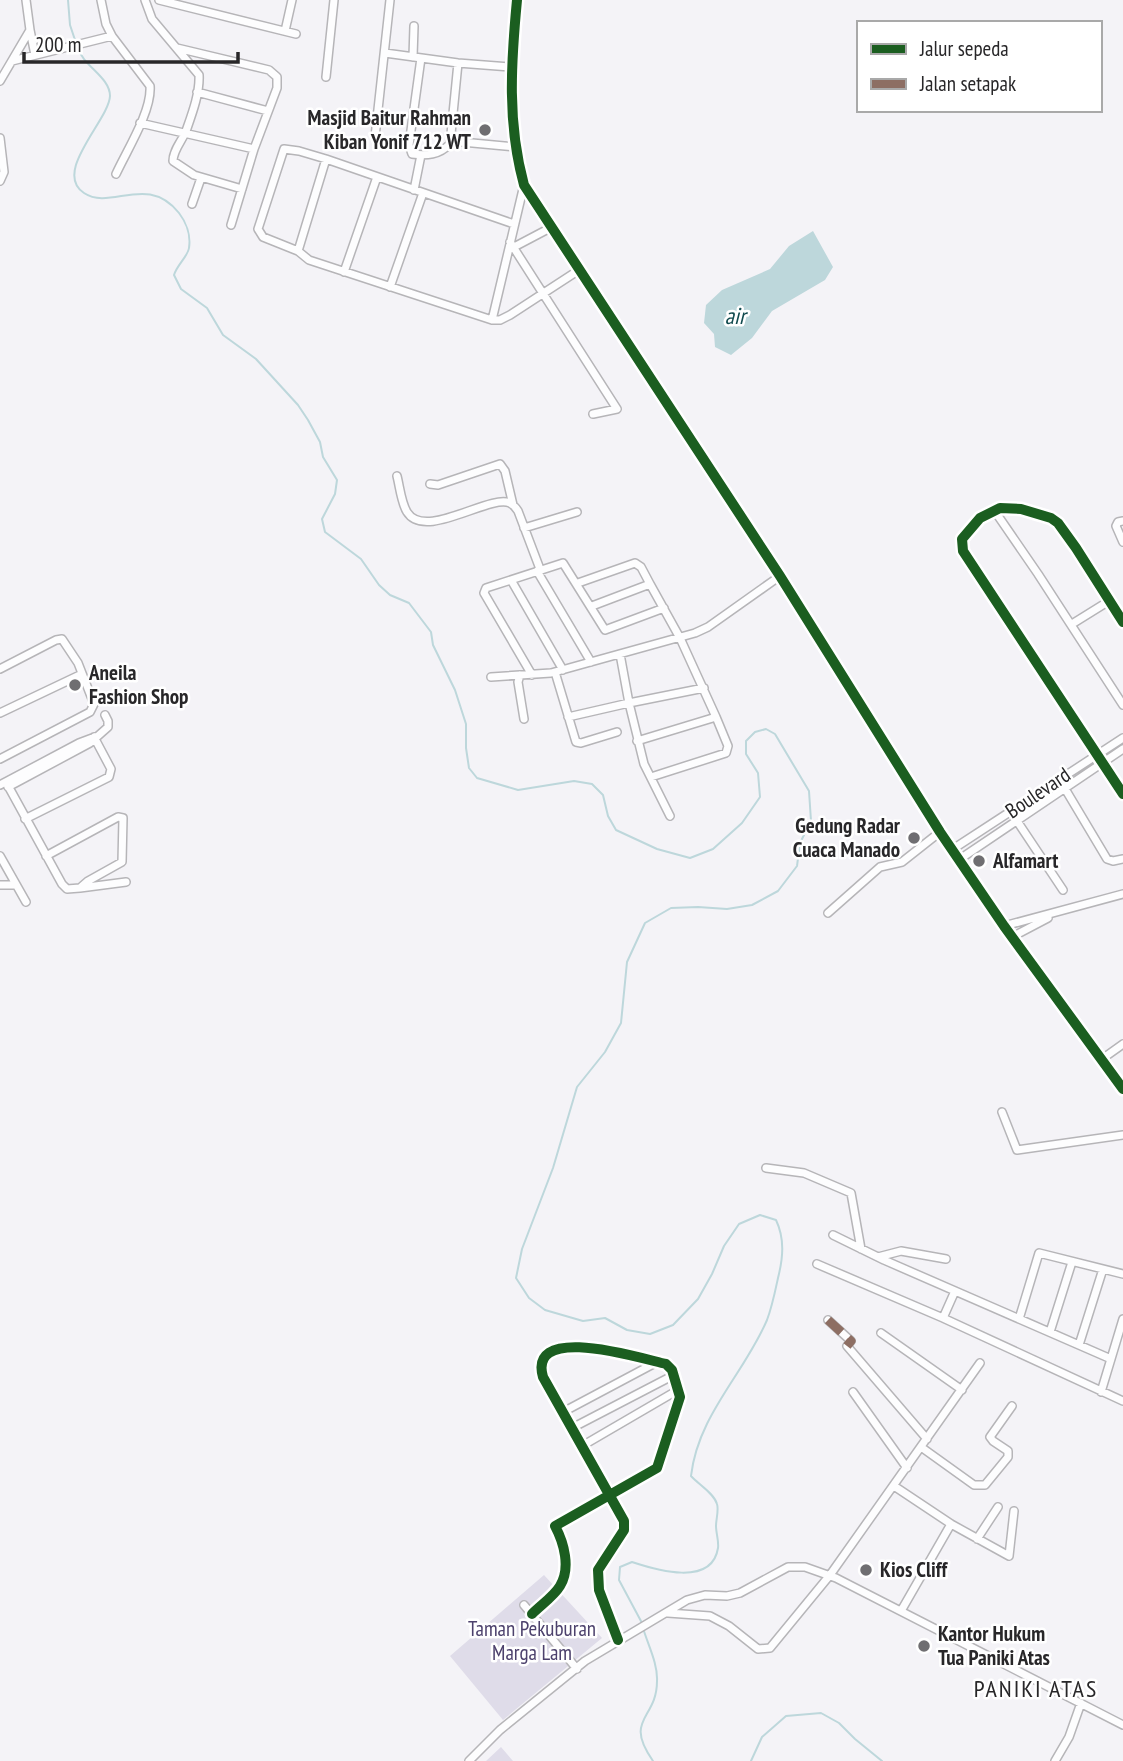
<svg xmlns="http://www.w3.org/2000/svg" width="1123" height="1761" font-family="'PT Sans Narrow',sans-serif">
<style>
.green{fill:#dfdce9}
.water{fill:#bdd7db}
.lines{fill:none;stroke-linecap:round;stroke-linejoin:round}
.stream{stroke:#bdd7db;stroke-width:2}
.minor-casing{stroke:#b6b5b8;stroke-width:10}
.minor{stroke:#fdfdfe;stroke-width:7}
.quiet{stroke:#8d6e63;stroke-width:9;stroke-dasharray:18 9;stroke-linecap:butt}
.cycleway-casing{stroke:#fff;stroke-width:15}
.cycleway{stroke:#1b5e20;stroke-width:10}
.poi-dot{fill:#6f6e71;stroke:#fff;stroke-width:2.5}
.labels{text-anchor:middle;stroke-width:5;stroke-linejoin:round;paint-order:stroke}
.poi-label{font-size:21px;font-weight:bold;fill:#282729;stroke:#fff;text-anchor:start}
.street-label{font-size:21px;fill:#282729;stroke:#fff}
.park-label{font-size:21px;fill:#4c416c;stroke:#fff}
.water-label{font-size:23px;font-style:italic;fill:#124b4f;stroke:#fff}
.quarter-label{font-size:24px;letter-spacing:2px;fill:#282729;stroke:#fff}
</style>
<rect width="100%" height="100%" fill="#f4f3f7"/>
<path class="green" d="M 544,1575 L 602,1638 L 503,1720 L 450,1656 Z
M 501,1747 L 513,1761 L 486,1761 Z"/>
<path class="water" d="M 813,231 L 833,267 L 825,280 L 772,311 L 752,338 L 731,355 L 715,347 L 714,334 L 704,323 L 706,305 L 722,290 L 770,269 L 789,246 Z"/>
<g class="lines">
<path class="stream" d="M 68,0 L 70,25 L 76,43
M 78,48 C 83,66 110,77 110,96 C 109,120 52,172 84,193 C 111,211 147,173 179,213 C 186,222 191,235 189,248 C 188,256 177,265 174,275 L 181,289 L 207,308 L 223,335 L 256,359 L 298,405 L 308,420 L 320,442 L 323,457 L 337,480 L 335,494 L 322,519 L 325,532 L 361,559 L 379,585 L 390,595 L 409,603 L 431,632 L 433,645 L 455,690 L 466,724 L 466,748 L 469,768 L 477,778 L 518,790 L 574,781 L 592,784 L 603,795 L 608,816 L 616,830 L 657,849 L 690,858 L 713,849 L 742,823 L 760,797 L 758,773 L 746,754 L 746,741 L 755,732 L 766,729 L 775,734 L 809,791 L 811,821 L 800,843 L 797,866 L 778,891 L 752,905 L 727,909 L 698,907 L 671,908 L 645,923 L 627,962 L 621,1023 L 605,1052 L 577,1087 L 553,1168 L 522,1249 L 516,1278 L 529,1298 L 545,1310 L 583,1321 L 605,1318 L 627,1330 L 650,1334 L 673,1325 L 698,1299 L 712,1274 L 724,1246 L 739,1224 L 760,1215 L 776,1220 C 785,1239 783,1258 778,1278 C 775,1292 772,1307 767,1320 C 744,1374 698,1415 691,1476 C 698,1484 714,1493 717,1504 C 719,1510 716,1519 716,1526 C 716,1533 719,1541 718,1548 C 712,1587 656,1570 632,1562 L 620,1567 L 619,1580 L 642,1623
M 643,1628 C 648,1645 658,1664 657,1681 C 657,1720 623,1718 653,1761
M 751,1761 L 762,1737 L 786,1716 L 821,1713 L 839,1723 L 855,1739 L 882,1761"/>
<g class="minor-casing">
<path id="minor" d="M 101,0 L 106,24 L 112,36 L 150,86 C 152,111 127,150 116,174
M 145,0 L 152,19 L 199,75 C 200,93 192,114 186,131 C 182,141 173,150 173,161 L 194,175 L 242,189
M 159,0 L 296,34
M 517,0 C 511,63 507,123 524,185 L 780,576 L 940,832 L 1004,926 L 1123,1089
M 30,30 L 35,55
M 285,31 L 292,0
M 177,48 L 269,70 L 277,77 L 277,88 L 254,149 L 231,225
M 385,53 L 458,63 L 511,67
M 413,57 L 414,26
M 421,58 L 409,145 L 412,154 C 427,156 439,155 450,144 L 458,63
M 12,61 L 112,36
M 326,77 L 334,0
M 0,81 L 30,30 L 26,0
M 197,92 L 268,111
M 140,123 L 254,149
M 375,137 L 390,0
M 0,138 L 4,172 L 0,181
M 451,141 L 516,147
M 414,190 L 421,155
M 192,204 L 201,178
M 514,224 L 326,159 L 299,151 L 284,149 L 258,229 L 263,237 L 298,251 L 309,260 L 492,320 L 500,320 L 510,315 L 579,270
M 510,242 L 617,409 L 593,414
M 514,247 L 552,227
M 298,251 L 326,159
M 344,272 L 377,177
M 390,287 L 423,193
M 492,320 L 524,185
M 397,476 C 400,488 401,502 407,512 C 425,541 489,494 510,503 C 514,505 516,508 518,511 L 540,569
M 430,484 L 438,485 L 500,464 L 505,471 L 513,505
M 994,510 L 1038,574 L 1123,705
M 1123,521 L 1118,522 L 1116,526 L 1123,542
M 524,528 L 577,512
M 537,571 L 591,662
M 511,580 L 563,670
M 578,583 L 635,563 L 641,567 L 650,584
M 592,606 L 650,584 L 680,638 L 716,717 L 637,741
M 1123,622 L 1076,548 L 1058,523 L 1051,518 L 1021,509 L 1000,508 L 980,518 L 962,539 L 963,551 L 1123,794
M 1072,624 L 1109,601
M 0,669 L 56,640 L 62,639 L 78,663 L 94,704 L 90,712 L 0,759
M 555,672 L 576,742 L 581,743 L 617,732
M 520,675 L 518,682 L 524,719
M 532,675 L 484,593 L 486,588 L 563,563 L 605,630 L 664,608
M 491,677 L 551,673 L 695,633 L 708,627 L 780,576
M 0,713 L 82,674
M 568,717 L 629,703 L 620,654
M 651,777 L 726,753 L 728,746 L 716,717
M 6,782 L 62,884 L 67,889 L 80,888 L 88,881 L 122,862 L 123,818 L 118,817 L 46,856
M 0,785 L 79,743 L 95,737
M 8,787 L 90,743 L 108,727 L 108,721 L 105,715
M 1064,787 L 1107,859 L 1113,861 L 1123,859
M 670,816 L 644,764 L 629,703 L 704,688
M 1015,818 L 1063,890
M 25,819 L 109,777 L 111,769 L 94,737
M 953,849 L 1123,738
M 0,856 L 26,902
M 960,859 L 1123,749
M 0,885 L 16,885
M 80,888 L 126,882
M 828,913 L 880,867 L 902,862 L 940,832
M 1004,926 L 1123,894
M 1012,937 L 1048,918
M 1102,1059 L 1123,1044
M 1002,1112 L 1017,1150 L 1123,1135
M 766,1168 L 804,1173 L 851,1193 L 861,1249
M 833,1235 L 884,1260 L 1111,1359
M 878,1257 L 901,1251 L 946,1259
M 817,1264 L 943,1318 L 1123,1401
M 943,1318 L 955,1291
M 1019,1319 L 1039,1253 L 1123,1274
M 828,1320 L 851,1341 L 847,1346 L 927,1439
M 1050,1332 L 1072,1262
M 881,1333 L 962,1390
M 1079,1345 L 1103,1269
M 853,1392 L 907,1468
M 1101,1392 L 1123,1319
M 563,1412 L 657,1362
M 572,1428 L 674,1375
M 582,1446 L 678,1390
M 921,1447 L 974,1485 L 985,1485 L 1008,1457 L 1008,1451 L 993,1441 L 990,1437 L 1012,1406
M 894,1486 L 951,1524 L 1009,1556 L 1014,1511
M 977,1539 L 998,1507
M 524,1605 L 577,1669
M 901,1611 L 951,1524
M 668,1613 L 710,1616 L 729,1626 L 758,1649 L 770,1648 L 830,1575 L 980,1363
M 532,1614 C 541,1605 554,1596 560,1586 C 571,1568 564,1543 555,1526 L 657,1468 L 680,1397 L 672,1370 L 666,1364 C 643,1359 527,1322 543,1377 L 624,1521 L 624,1530 L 598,1570 L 599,1590 L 618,1640
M 469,1761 L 500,1730 L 585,1661 L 687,1600 L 705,1595 L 727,1596 L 740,1593 L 788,1567 L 805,1567 L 836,1578 L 1123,1725
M 1055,1761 L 1069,1737 L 1081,1703"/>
</g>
<use href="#minor" class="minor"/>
<path class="quiet" d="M 828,1320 L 851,1341 L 847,1346"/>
<g class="cycleway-casing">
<path id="cycleway" d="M 517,0 C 511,63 507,123 524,185 L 780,576 L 940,832 L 1004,926 L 1123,1089
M 1123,622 L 1076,548 L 1058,523 L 1051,518 L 1021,509 L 1000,508 L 980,518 L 962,539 L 963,551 L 1123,794
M 532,1614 C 541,1605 554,1596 560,1586 C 571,1568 564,1543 555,1526 L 657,1468 L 680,1397 L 672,1370 L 666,1364 C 643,1359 527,1322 543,1377 L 624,1521 L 624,1530 L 598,1570 L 599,1590 L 618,1640"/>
</g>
<use href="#cycleway" class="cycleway"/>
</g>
<g class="poi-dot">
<circle cx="485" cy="130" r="7"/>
<circle cx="75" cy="685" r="7"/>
<circle cx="914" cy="838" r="7"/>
<circle cx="979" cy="861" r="7"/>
<circle cx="866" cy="1570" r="7"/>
<circle cx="924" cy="1646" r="7"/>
</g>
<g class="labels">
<g class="poi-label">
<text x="471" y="125" text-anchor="end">Masjid Baitur Rahman<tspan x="471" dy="24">Kiban Yonif 712 WT</tspan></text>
<text x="89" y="680">Aneila<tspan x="89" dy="24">Fashion Shop</tspan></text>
<text x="900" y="833" text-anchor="end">Gedung Radar<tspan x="900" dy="24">Cuaca Manado</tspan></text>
<text x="993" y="868">Alfamart</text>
<text x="880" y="1577">Kios Cliff</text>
<text x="938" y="1641">Kantor Hukum<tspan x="938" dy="24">Tua Paniki Atas</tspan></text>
</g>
<g class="street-label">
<text transform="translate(1038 793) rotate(-34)" y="7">Boulevard</text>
</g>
<g class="park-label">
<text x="532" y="1636">Taman Pekuburan<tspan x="532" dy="24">Marga Lam</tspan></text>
</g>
<g class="water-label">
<text x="735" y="324">air</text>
</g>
<g class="quarter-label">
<text x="1036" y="1697">PANIKI ATAS</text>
</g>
</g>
<rect x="857" y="21" width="245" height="91" fill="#ffffff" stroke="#a9a9a9" stroke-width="2"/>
<rect x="871" y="44" width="35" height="10" fill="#1b5e20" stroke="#a9a9a9" stroke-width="2"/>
<text x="920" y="56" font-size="21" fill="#282729">Jalur sepeda</text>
<rect x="871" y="79" width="35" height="10" fill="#8d6e63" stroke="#a9a9a9" stroke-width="2"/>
<text x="920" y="91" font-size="21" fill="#282729">Jalan setapak</text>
<path d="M24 52v10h214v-10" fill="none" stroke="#282729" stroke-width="3.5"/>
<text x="35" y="52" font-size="21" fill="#282729" stroke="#ffffff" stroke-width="5" paint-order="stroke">200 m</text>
</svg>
